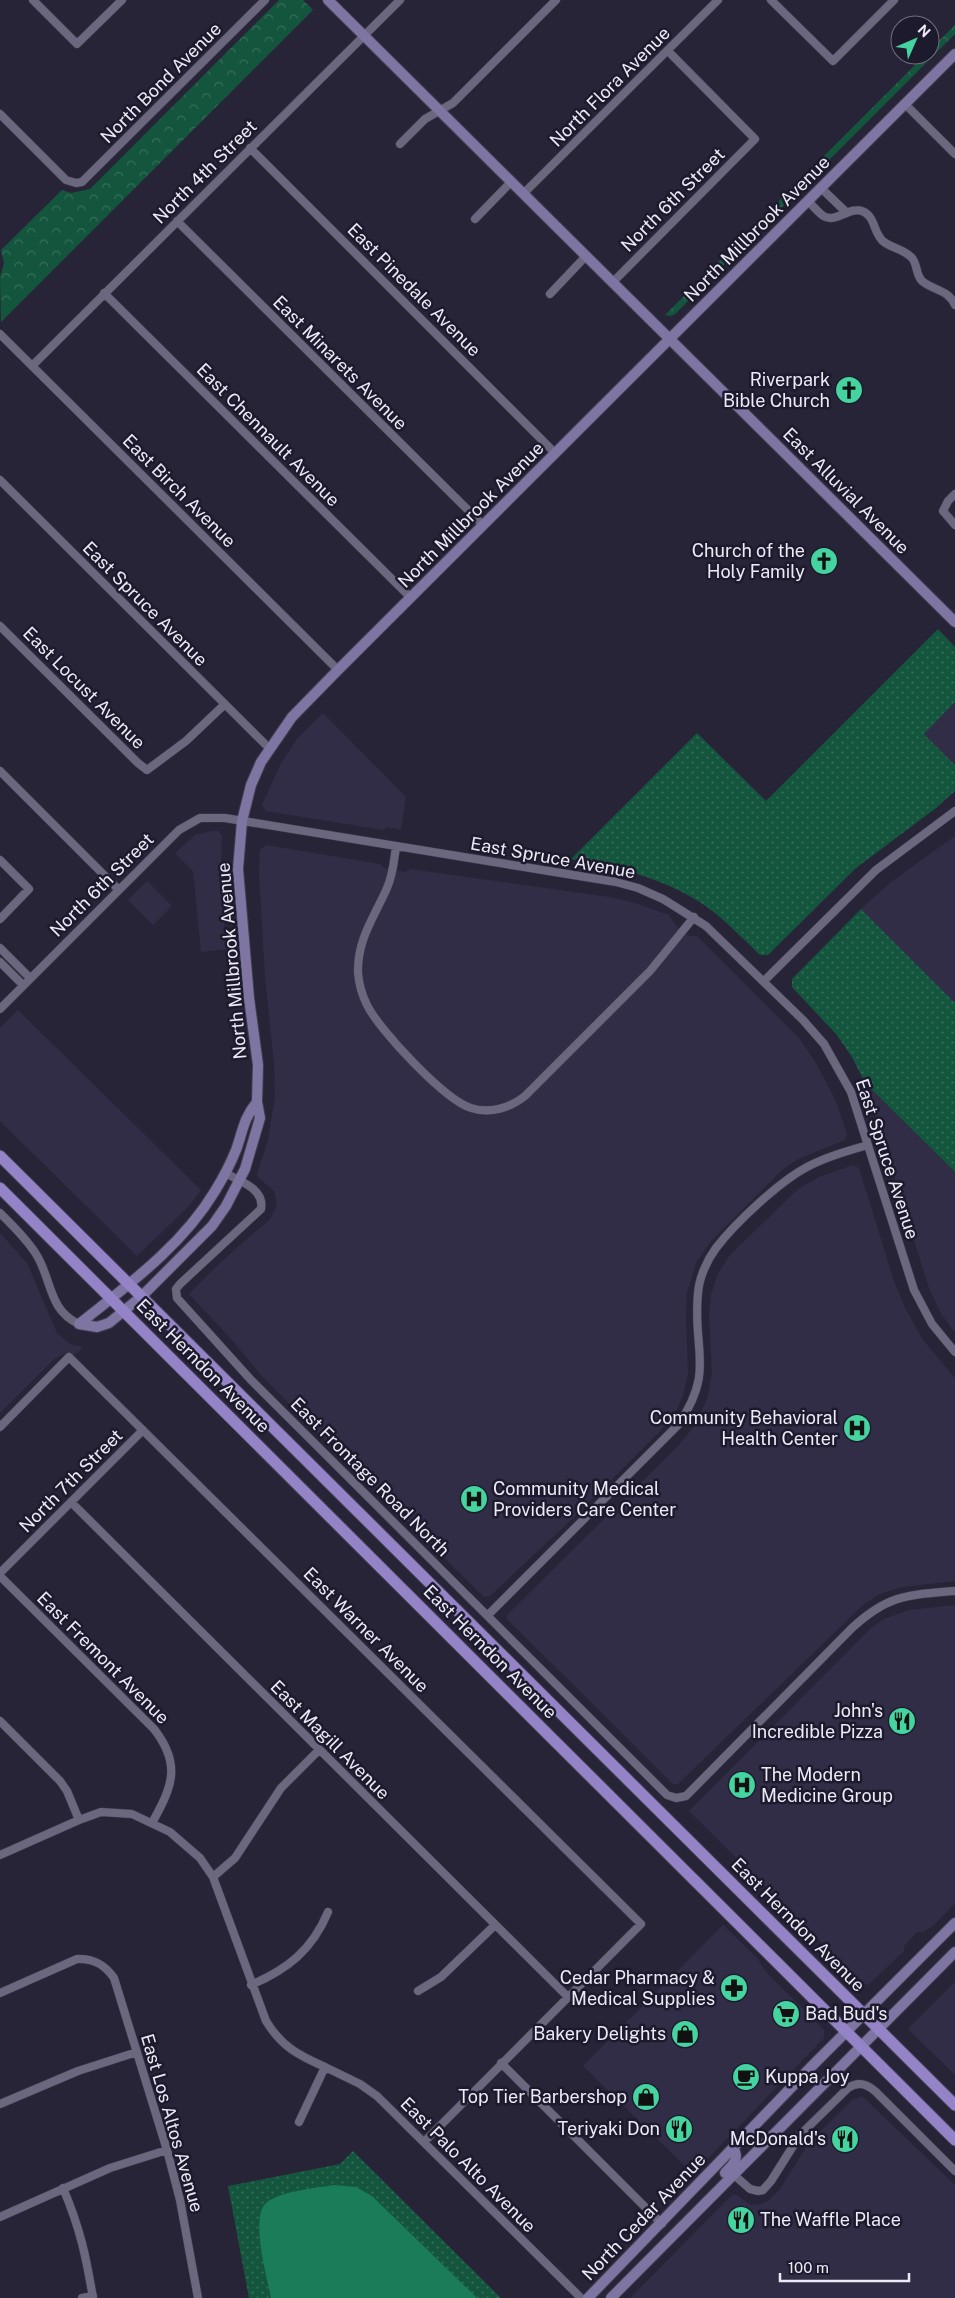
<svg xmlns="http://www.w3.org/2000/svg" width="955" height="2298" font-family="'Public Sans',sans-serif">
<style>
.built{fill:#322d46}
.grass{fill:url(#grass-dots)}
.park{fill:url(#park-crowns)}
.water{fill:#1b7c5a}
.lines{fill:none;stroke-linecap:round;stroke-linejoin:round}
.street-casing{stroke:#413e4e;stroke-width:9}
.secondary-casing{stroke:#413e4e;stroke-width:12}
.primary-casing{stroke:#413e4e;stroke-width:13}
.street{stroke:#6b677e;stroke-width:8}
.secondary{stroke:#7f75a2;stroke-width:10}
.primary{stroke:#9484c7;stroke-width:11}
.labels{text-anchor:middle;stroke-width:5;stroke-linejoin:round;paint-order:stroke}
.street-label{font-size:18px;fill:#eceaf7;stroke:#1e1a2d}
.poi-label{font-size:18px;fill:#eceaf7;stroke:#1e1a2d;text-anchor:end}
</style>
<defs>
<pattern id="grass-dots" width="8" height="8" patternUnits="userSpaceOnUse" patternTransform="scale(1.25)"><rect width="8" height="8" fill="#14553d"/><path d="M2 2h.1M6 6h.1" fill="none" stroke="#366e5a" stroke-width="1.8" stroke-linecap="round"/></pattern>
<pattern id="park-crowns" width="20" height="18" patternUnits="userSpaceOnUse" patternTransform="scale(1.25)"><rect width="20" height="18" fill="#14553d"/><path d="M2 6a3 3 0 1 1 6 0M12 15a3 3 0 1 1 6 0" fill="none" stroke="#366e5a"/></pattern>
</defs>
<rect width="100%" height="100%" fill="#282437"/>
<path class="built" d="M 955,702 L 955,765 L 924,734 Z
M 323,713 L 406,797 L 401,830 L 387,827 L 383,830 L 266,811 L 262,805 L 280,765 L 297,739 Z
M 212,831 L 218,831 L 222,836 L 220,885 L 227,949 L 201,952 L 193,871 L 175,853 L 195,835 Z
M 955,836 L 955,1003 L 861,909 L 891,882 Z
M 266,845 L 380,864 L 386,869 L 405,872 L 410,869 L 609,897 L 632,902 L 669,915 L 675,925 L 689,936 L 697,936 L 799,1038 L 817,1065 L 835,1099 L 847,1134 L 845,1140 L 798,1159 L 783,1169 L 711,1241 L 696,1263 L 687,1293 L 686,1316 L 688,1374 L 683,1396 L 677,1409 L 661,1430 L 572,1519 L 490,1596 L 484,1597 L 309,1424 L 260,1374 L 232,1340 L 189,1294 L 222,1261 L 270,1219 L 277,1205 L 274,1191 L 259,1178 L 257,1174 L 268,1140 L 275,1096 L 274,1063 L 265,977 L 259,874 L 260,850 Z
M 147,881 L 172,906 L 153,925 L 128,900 Z
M 18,1010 L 201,1190 L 189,1206 L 137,1256 L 0,1121 L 0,1028 Z
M 865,1083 L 955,1172 L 955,1333 L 940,1312 L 929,1288 Z
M 853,1165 L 859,1168 L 893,1278 L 905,1308 L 923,1340 L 955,1378 L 955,1581 L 902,1587 L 880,1594 L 864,1604 L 678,1784 L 673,1784 L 507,1619 L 507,1615 L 678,1446 L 696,1424 L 707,1399 L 712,1373 L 709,1314 L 711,1295 L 718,1273 L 730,1255 L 798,1189 L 819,1177 Z
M 0,1233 L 27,1263 L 57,1333 L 70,1344 L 83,1347 L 76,1354 L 64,1354 L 54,1359 L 0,1413 Z
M 955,1605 L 955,1903 L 934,1925 L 923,1932 L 917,1932 L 904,1946 L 904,1951 L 868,1985 L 863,1984 L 689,1811 L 872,1627 L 884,1619 L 909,1610 Z
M 723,1925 L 758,1959 L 765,1971 L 824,2030 L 824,2038 L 693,2174 L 583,2066 Z
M 955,1982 L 955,2075 L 908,2029 Z
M 862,2096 L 955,2185 L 955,2298 L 630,2298 L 732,2195 L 737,2195 L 751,2205 L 761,2204 L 769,2200 L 780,2189 L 809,2143 L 852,2100 Z"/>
<path class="grass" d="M 938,629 L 955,647 L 955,702 L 924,734 L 955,765 L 955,791 L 936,808 L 856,868 L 768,955 L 760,955 C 745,941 731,926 715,913 C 673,880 622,868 571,859 L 697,733 L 766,801 Z
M 861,909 L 955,1003 L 955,1172 L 865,1083 L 852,1057 L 836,1034 L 792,987 L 792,979 Z
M 353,2151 L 501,2298 L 249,2298 L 228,2186 L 340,2164 Z"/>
<path class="park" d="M 279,0 L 303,0 L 313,10 L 1,322 L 0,277 L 4,263 L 1,250 L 62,190 L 71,193 L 90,189 Z
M 955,25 L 955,34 L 675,314 L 671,316 L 665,315 L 925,55 L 930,55 L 930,50 Z"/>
<path class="water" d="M 334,2185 L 356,2187 L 372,2196 L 477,2298 L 271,2298 C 267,2277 250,2218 266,2203 C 280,2191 316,2188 334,2185 Z"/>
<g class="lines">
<g class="street-casing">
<path id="street" d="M 33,0 L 77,44 L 122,0
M 771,0 L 833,61 L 894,0
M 905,104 L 955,154
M 0,114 L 66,180 L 76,183 L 82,182 L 265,0
M 400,144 L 425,119 L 453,103 L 556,0
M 250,148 L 556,454
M 821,188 L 847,213
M 523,194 L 718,0
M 808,201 C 812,205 817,211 822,215 C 835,225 849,206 862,211 C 876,216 873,234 884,242 C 892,248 903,249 911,257 C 918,263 915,274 922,281 C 934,291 948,289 955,305
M 475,219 L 511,182
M 177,221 L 483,525
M 612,283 L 755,139 L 668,51
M 104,293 L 411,598
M 550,294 L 586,256
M 0,334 L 338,670
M 32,366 L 400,0
M 0,480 L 269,748
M 955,494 L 948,501 L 943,511 L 955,525
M 0,626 L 138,763 L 147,770 L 186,741 L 225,704
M 0,771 L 119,890
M 396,847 C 394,860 393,875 387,888 C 375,916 357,939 358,973 C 359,984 362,995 367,1005 C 380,1031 445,1100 471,1108 C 490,1114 510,1108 525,1096 L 650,971 L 694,917
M 0,860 L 29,889 L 0,919
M 0,948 L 30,978
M 0,962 L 23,985
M 764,981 L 876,870 L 955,811
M 0,1009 L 179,830 L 200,818 L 225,818 L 616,882 L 638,888 L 663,899 L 706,926 L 803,1020 L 824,1044 L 851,1092 L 914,1290 L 932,1324 L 955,1352
M 225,1173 C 240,1181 265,1189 261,1209 L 180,1284 L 176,1289 L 177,1298 L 251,1380 L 667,1795 L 676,1798 L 686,1796 L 852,1628 C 889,1594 908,1595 955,1591
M 0,1213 C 13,1226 26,1238 36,1254 C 52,1279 48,1310 79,1324
M 0,1427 L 69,1357 L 641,1924 L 424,2142
M 72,1503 L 568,1997
M 0,1573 L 143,1430
M 0,1576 L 154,1729 C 182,1765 172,1787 152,1823
M 488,1615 L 678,1425 C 716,1370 692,1350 698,1293 C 699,1278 707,1260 716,1248 C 736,1222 779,1182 807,1167 C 826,1157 847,1151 868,1145
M 0,1721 L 60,1781 L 67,1791 L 79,1820
M 0,1855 L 79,1820 L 101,1812 L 132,1814 L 170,1832 L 200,1858 L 213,1877 L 266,2021 C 282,2047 298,2055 325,2067 L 299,2122
M 213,1877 L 235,1858 L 281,1788 L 319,1750
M 251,1985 C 288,1969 312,1950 328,1912
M 418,1991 L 441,1977 L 495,1925
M 0,1993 L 77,1959 C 94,1958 105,1965 114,1978 L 167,2150 L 180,2200 L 198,2298
M 501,2063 L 662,2224
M 325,2067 L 360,2084 L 377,2096 L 581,2298
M 0,2104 L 78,2071 L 137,2052
M 733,2174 L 750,2189 L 758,2191 L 763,2190 L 771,2181 L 800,2135 L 848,2088 C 859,2081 867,2084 876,2092 L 955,2171
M 63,2188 C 80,2228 86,2256 93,2298
M 0,2217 L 110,2168 L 167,2150
M 82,2298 L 93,2296"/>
</g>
<g class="secondary-casing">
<path id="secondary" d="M 328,0 L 955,622
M 79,1324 L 97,1327 L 109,1323 L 142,1296 L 212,1226 L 226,1206 L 245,1169 L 260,1118 L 257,1102 L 258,1065 L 249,998 L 238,869 L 242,821 L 251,785 L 261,762 L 292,717 L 338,670 L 955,54
M 79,1324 C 128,1285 182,1246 215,1191 C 223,1178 230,1165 236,1150 C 243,1131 243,1119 257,1102
M 725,2173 C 733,2164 740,2159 733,2148
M 588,2298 L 812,2066 L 955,1923
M 611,2298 L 955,1952"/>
</g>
<g class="primary-casing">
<path id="primary" d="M 0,1156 L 955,2105
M 0,1188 L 955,2140"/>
</g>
<use href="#street" class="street"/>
<use href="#secondary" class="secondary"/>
<use href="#primary" class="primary"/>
</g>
<defs>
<g id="church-disc" transform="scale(1.4375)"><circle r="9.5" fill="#45d49f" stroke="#1e1a2d"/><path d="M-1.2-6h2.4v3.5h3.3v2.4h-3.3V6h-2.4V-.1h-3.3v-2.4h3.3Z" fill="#111"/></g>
<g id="hospital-disc" transform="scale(1.4375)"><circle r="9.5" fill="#45d49f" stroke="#1e1a2d"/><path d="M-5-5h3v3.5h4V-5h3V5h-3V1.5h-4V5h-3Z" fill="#111"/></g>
<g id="restaurant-disc" transform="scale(1.4375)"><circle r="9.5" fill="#45d49f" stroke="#1e1a2d"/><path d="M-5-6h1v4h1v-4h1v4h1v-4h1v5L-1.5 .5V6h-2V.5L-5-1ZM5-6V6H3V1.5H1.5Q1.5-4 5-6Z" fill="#111"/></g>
<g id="pharmacy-disc" transform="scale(1.4375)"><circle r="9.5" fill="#45d49f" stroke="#1e1a2d"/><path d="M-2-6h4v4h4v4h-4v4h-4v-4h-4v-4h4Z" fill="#111"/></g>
<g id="supermarket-disc" transform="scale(1.4375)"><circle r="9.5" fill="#45d49f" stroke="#1e1a2d"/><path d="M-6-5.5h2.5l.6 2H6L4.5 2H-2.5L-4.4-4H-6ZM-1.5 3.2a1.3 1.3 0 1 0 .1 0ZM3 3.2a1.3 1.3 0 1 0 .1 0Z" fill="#111"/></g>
<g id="shop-disc" transform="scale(1.4375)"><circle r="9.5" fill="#45d49f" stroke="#1e1a2d"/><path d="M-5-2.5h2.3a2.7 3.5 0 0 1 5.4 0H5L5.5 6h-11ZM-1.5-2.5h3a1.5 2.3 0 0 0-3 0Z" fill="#111"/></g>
<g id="cafe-disc" transform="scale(1.4375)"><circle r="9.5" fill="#45d49f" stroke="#1e1a2d"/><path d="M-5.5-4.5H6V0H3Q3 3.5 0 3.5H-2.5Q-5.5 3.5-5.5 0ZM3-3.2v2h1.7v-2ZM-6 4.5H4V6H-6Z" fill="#111"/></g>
</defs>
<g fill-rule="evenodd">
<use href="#church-disc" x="849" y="390"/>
<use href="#church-disc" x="824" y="561"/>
<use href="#hospital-disc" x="857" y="1428"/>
<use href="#hospital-disc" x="474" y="1499"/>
<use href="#restaurant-disc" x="902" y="1721"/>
<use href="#hospital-disc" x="742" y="1785"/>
<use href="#pharmacy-disc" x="734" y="1988"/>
<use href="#supermarket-disc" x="786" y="2014"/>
<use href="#shop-disc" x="685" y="2034"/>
<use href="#cafe-disc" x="746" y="2077"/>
<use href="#shop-disc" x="646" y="2097"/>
<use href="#restaurant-disc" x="679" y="2129"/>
<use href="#restaurant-disc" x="845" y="2139"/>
<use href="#restaurant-disc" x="741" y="2220"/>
</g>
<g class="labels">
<g class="street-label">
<text transform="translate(161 83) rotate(-45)" y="6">North Bond Avenue</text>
<text transform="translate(610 87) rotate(-45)" y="6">North Flora Avenue</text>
<text transform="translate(205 172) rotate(-45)" y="6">North 4th Street</text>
<text transform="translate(673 200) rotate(-45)" y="6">North 6th Street</text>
<text transform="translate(757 229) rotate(-45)" y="6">North Millbrook Avenue</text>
<text transform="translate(414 290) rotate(45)" y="6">East Pinedale Avenue</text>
<text transform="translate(340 363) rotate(45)" y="6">East Minarets Avenue</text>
<text transform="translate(268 435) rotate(45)" y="6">East Chennault Avenue</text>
<text transform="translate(179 491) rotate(45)" y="6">East Birch Avenue</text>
<text transform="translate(846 491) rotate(45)" y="6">East Alluvial Avenue</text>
<text transform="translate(471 515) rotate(-45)" y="6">North Millbrook Avenue</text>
<text transform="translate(145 604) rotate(45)" y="6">East Spruce Avenue</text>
<text transform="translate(84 688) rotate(45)" y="6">East Locust Avenue</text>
<text transform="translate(553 858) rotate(10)" y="6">East Spruce Avenue</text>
<text transform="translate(102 885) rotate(-45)" y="6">North 6th Street</text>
<text transform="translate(232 961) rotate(-95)" y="6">North Millbrook Avenue</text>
<text transform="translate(887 1159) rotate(72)" y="6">East Spruce Avenue</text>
<text transform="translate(203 1366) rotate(45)" y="6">East Herndon Avenue</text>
<text transform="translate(370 1477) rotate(45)" y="6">East Frontage Road North</text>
<text transform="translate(71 1481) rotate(-45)" y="6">North 7th Street</text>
<text transform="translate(366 1630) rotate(45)" y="6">East Warner Avenue</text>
<text transform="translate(490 1652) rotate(45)" y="6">East Herndon Avenue</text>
<text transform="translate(103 1658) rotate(45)" y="6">East Fremont Avenue</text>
<text transform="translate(330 1740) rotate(45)" y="6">East Magill Avenue</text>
<text transform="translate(798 1925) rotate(45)" y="6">East Herndon Avenue</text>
<text transform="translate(172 2123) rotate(74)" y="6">East Los Altos Avenue</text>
<text transform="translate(468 2165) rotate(45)" y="6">East Palo Alto Avenue</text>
<text transform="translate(644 2217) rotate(-46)" y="6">North Cedar Avenue</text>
</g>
<g class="poi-label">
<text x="830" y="386">Riverpark<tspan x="830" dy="21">Bible Church</tspan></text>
<text x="805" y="557">Church of the<tspan x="805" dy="21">Holy Family</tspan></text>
<text x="838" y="1424">Community Behavioral<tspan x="838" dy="21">Health Center</tspan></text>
<text x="493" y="1495" text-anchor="start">Community Medical<tspan x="493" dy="21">Providers Care Center</tspan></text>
<text x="883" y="1717">John's<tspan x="883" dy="21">Incredible Pizza</tspan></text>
<text x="761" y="1781" text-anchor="start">The Modern<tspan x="761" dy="21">Medicine Group</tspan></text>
<text x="715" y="1984">Cedar Pharmacy &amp;<tspan x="715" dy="21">Medical Supplies</tspan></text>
<text x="805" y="2020" text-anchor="start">Bad Bud's</text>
<text x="666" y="2040">Bakery Delights</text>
<text x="765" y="2083" text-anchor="start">Kuppa Joy</text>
<text x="627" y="2103">Top Tier Barbershop</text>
<text x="660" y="2135">Teriyaki Don</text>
<text x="826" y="2145">McDonald's</text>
<text x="760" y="2226" text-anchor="start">The Waffle Place</text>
</g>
</g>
<g transform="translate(915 40) rotate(45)"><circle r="24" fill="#1e1a2d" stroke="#706d7e"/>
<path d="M0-4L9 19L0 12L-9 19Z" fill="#45d49f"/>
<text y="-8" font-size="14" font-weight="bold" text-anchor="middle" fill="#eceaf7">N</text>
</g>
<path d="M780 2273v8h129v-8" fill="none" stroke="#eceaf7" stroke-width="2.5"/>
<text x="788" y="2273" font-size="15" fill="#eceaf7" stroke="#1e1a2d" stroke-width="4" paint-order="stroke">100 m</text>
</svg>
